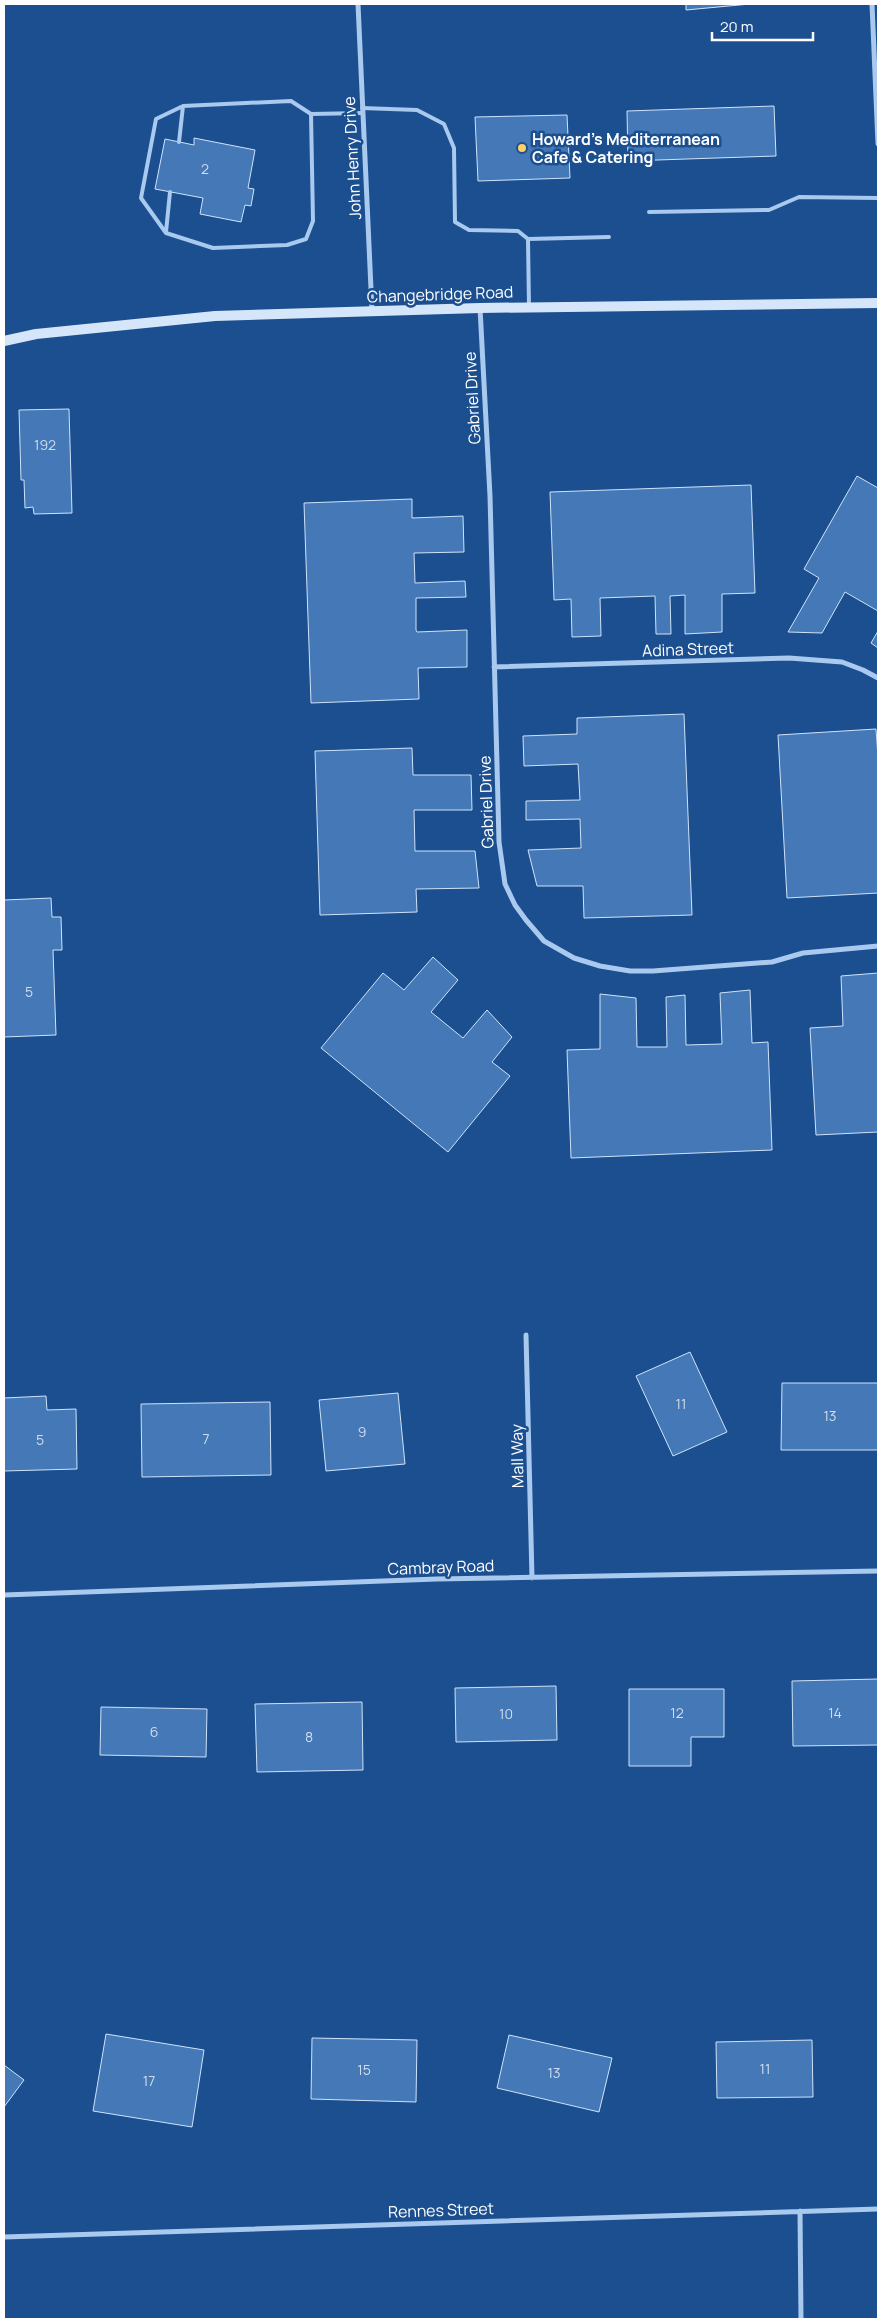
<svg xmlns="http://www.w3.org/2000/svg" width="882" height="2323" font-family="Manrope,sans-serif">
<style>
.building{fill:#4478b7;stroke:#cfe3fa}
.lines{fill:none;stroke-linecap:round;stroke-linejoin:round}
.lane{stroke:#a9c9ee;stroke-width:4}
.street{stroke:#a9c9ee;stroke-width:5}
.secondary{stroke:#d6e6fa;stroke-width:10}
.poi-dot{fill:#ffd166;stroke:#1b4f8f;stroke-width:2}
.labels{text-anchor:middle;stroke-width:5;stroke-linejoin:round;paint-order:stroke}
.number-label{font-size:14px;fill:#d0dded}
.poi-label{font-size:16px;font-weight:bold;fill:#fff;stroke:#1b4f8f;text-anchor:start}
.street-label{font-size:16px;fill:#fff;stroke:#1b4f8f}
</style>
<rect width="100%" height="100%" fill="#1b4f8f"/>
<path class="building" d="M 686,4 L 750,4 L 686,10 Z
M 774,106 L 776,156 L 628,161 L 627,111 Z
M 567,115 L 570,178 L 478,181 L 475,117 Z
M 194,138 L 255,150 L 248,188 L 254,189 L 251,206 L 245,205 L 241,222 L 200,214 L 203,198 L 155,189 L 165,139 L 194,145 Z
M 69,409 L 72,513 L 34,514 L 33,507 L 25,508 L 24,480 L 21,480 L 19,410 Z
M 857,476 L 878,488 L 878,611 L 845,592 L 822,633 L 788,632 L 819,578 L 804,569 Z
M 751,485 L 755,593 L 722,594 L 722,632 L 685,634 L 685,595 L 670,596 L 671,634 L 656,634 L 655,596 L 600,598 L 601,636 L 572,637 L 571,599 L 554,600 L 550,492 Z
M 412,499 L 412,518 L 463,516 L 464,552 L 414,553 L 415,583 L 465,581 L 466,597 L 416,598 L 416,630 L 417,632 L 467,630 L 467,667 L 418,668 L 419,699 L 311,703 L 304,503 Z
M 878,631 L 878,648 L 871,643 Z
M 684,714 L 692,915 L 584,918 L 583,886 L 537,886 L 528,850 L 581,848 L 580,819 L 526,820 L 526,801 L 580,800 L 578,764 L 524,766 L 523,736 L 577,734 L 577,718 Z
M 876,729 L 878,757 L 878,893 L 787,898 L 778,735 Z
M 412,748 L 413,775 L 471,775 L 472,810 L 414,810 L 415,851 L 475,851 L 479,888 L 416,889 L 417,912 L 320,915 L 315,751 Z
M 51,898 L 52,917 L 61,917 L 62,950 L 53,950 L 56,1035 L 4,1037 L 4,900 Z
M 433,957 L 458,980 L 431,1012 L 463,1038 L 487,1010 L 512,1037 L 492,1062 L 510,1076 L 448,1152 L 321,1048 L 383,973 L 404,990 Z
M 878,973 L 878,1132 L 816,1135 L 810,1028 L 843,1026 L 841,976 Z
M 750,990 L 752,1043 L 768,1042 L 772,1150 L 571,1158 L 567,1050 L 600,1049 L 600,994 L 636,998 L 637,1047 L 667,1047 L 666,997 L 685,995 L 686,1045 L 722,1044 L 720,993 Z
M 690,1352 L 727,1432 L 673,1456 L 636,1376 Z
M 782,1383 L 878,1383 L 878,1450 L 781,1450 Z
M 398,1393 L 405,1464 L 326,1471 L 319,1400 Z
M 46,1396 L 47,1410 L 76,1409 L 77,1469 L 4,1471 L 4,1398 Z
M 270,1402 L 271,1475 L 142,1477 L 141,1404 Z
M 878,1679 L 878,1745 L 793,1746 L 792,1681 Z
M 556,1686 L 557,1740 L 456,1742 L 455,1688 Z
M 629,1689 L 724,1689 L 724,1737 L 691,1737 L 691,1766 L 629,1766 Z
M 362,1702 L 363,1770 L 257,1772 L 255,1704 Z
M 101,1707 L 207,1709 L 206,1757 L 100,1755 Z
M 106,2034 L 204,2050 L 192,2127 L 93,2111 Z
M 509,2035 L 612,2058 L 599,2112 L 497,2088 Z
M 312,2038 L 417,2040 L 416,2102 L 311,2099 Z
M 812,2040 L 813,2097 L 717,2098 L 716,2042 Z
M 4,2065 L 24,2080 L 4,2107 Z"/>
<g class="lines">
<path class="lane" d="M 362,108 L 417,110 L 444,124 L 454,148 L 455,222 L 469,230 L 518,231 L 528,239 L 609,237
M 311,114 L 291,101 L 183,106 L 156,119 L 141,198 L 166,233 L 213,248 L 287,245 L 306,239 L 313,221 L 311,114 L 362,113
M 179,142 L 183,106
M 649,212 L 769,210 L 799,197 L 878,198
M 166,232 L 170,192
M 528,239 L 529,307"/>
<path class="street" d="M 358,4 L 372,311
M 872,4 L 878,144
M 480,308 L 490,496 L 499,842 L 505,884 L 515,905 L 526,920 L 544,941 L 574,958 L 600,966 L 630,971 L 653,971 L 772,962 L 803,953 L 878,946
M 494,667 L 789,658 L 842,662 L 863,670 L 878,678
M 526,1335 L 532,1578
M 4,1595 L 437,1579 L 878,1571
M 800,2211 L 801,2319
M 4,2237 L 878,2209"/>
<path class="secondary" d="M 4,341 L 36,334 L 215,316 L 480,308 L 878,303"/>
</g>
<circle class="poi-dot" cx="522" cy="148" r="5"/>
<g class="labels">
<g class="number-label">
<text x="205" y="174">2</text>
<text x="45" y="450">192</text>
<text x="29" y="997">5</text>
<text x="681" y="1409">11</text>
<text x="830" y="1421">13</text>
<text x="362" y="1437">9</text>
<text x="206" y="1444">7</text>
<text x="40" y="1445">5</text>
<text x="677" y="1718">12</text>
<text x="835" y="1718">14</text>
<text x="506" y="1719">10</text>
<text x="154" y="1737">6</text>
<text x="309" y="1742">8</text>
<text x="765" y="2074">11</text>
<text x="364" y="2075">15</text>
<text x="554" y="2078">13</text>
<text x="149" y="2086">17</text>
</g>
<g class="poi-label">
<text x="532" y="145">Howard's Mediterranean<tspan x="532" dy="18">Cafe &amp; Catering</tspan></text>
</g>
<g class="street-label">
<text transform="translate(352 158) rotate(-93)" y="6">John Henry Drive</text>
<text transform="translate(440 294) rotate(-2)" y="6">Changebridge Road</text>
<text transform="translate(472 398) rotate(-93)" y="6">Gabriel Drive</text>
<text transform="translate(688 649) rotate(-2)" y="6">Adina Street</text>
<text transform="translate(486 802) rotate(-92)" y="6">Gabriel Drive</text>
<text transform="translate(517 1456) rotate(-91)" y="6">Mall Way</text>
<text transform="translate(441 1567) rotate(-2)" y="6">Cambray Road</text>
<text transform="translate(441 2210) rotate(-2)" y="6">Rennes Street</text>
</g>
</g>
<rect width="882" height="2323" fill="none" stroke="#ffffff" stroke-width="10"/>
<path d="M712 32v8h101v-8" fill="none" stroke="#ffffff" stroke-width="2.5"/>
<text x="720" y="32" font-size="15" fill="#ffffff" stroke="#1b4f8f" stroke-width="4" paint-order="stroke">20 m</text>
</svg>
